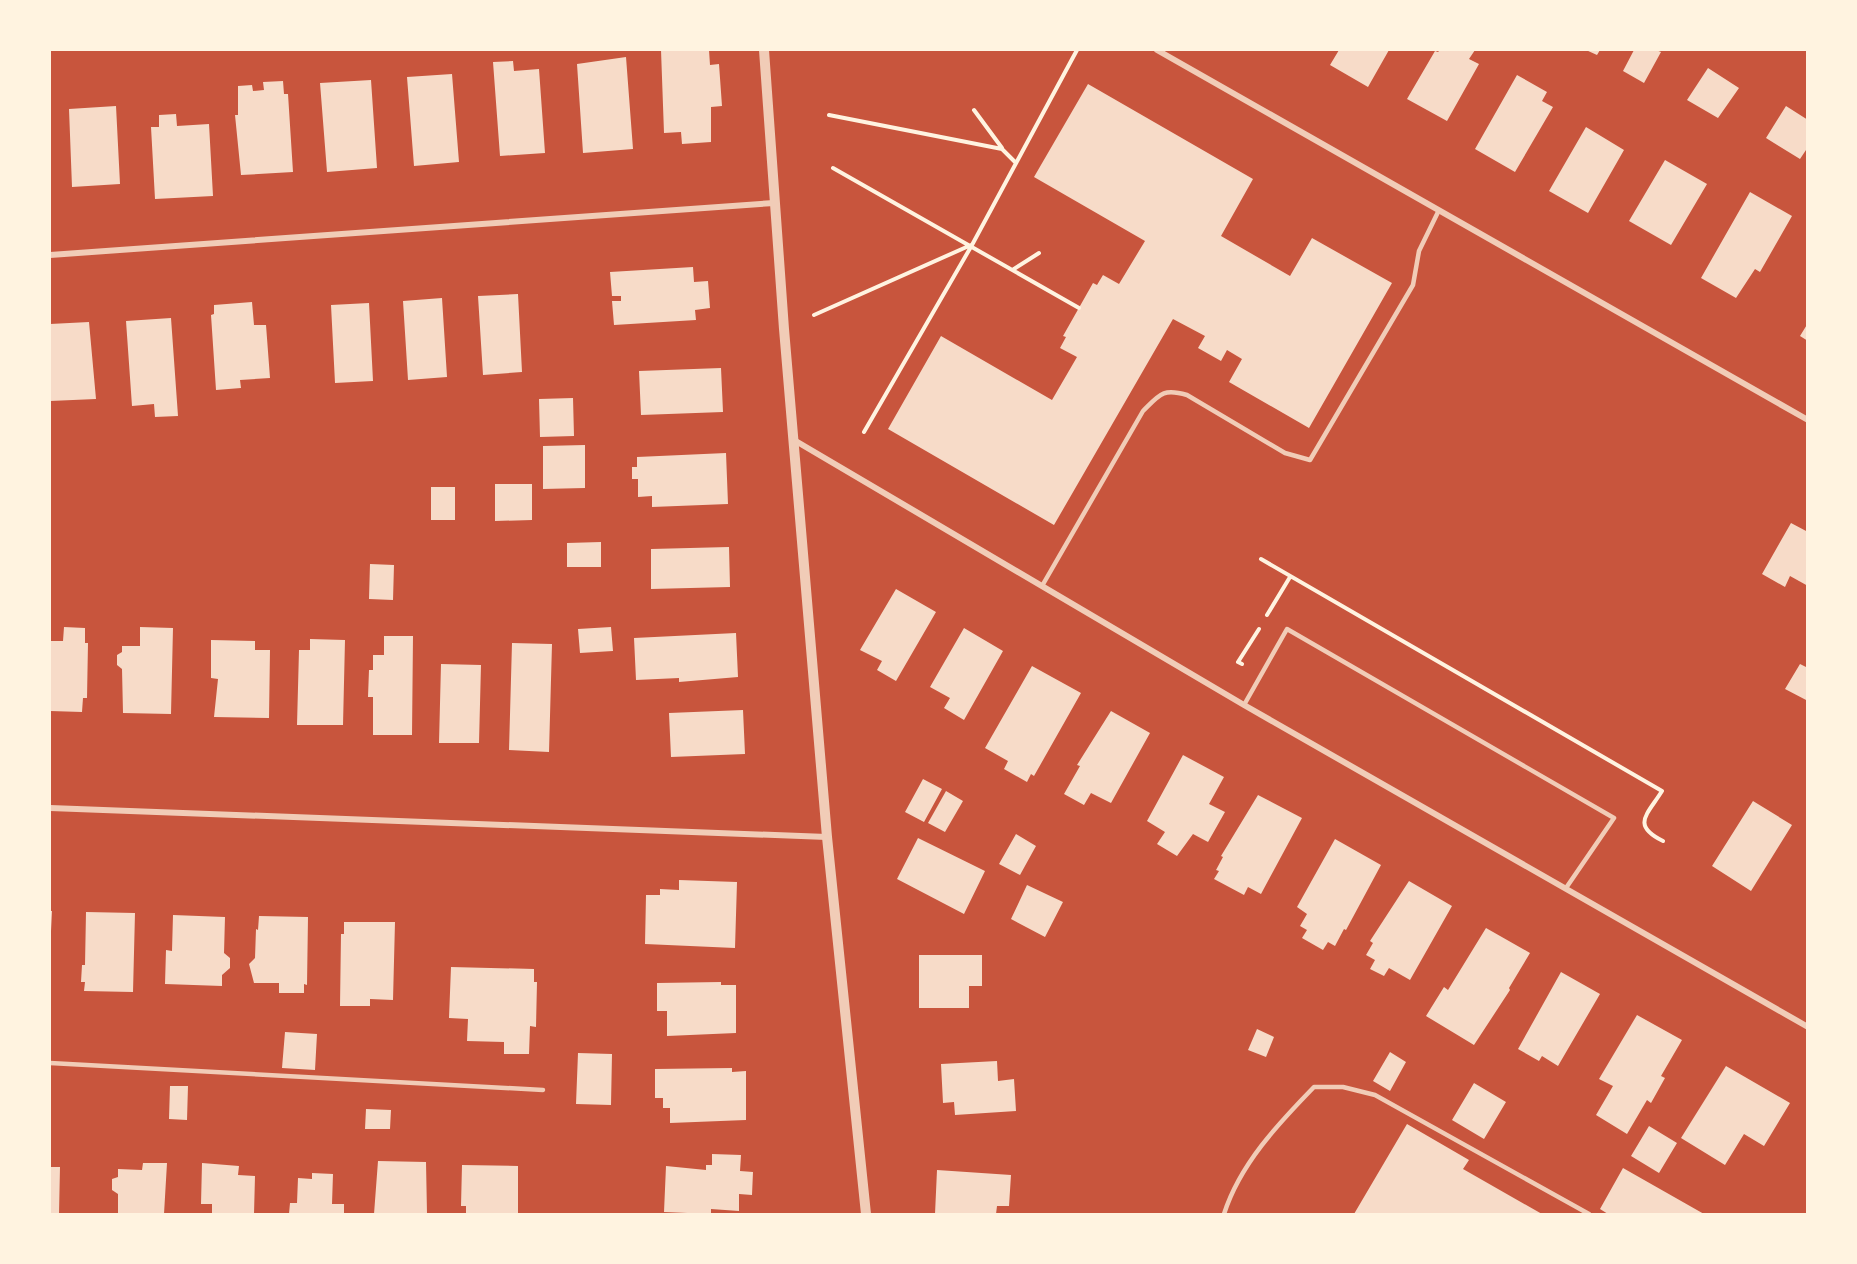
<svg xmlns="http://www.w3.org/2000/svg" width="1857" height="1264" font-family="Helvetica,sans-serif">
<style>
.building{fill:#f7dbc8}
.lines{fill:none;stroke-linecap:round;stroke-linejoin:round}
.path{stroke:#fff3e0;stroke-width:4}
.service{stroke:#f1ccb7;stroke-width:4.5}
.minor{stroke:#f1ccb7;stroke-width:6}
.tertiary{stroke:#f1ccb7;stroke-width:10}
</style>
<rect width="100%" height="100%" fill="#c8553d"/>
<path class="building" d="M 661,50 L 709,50 L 710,65 L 719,64 L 722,106 L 711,107 L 711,142 L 682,144 L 681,132 L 664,133 Z
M 1339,50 L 1389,50 L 1368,87 L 1330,65 Z
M 1440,50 L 1475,50 L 1469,59 L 1479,64 L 1447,121 L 1407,99 L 1435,51 L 1438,52 Z
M 1586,50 L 1600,50 L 1597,55 Z
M 1634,50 L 1656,50 L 1661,52 L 1644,83 L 1623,71 Z
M 626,57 L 633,149 L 583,153 L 577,64 Z
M 513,61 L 514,71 L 539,69 L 545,153 L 500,156 L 493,62 Z
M 1708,68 L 1739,88 L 1718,118 L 1687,100 Z
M 452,74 L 459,162 L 414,166 L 407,77 Z
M 1517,75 L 1547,92 L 1542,101 L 1553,107 L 1515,172 L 1475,149 Z
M 371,80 L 377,168 L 327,172 L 320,83 Z
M 283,81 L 284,94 L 288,94 L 293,172 L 241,175 L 235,115 L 238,115 L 238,86 L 252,85 L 253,91 L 264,90 L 263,82 Z
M 1088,84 L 1253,179 L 1221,236 L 1290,276 L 1312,238 L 1392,283 L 1309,428 L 1229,382 L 1242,359 L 1227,350 L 1221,361 L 1198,348 L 1205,336 L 1173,319 L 1054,525 L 888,429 L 941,336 L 1052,400 L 1077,357 L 1060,348 L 1066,337 L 1063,336 L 1093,283 L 1097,285 L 1103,275 L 1119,284 L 1145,241 L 1034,177 Z
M 116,106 L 120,184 L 72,187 L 69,109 Z
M 1786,106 L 1808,120 L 1808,147 L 1800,159 L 1766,138 Z
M 176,114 L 177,126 L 209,124 L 213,196 L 155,199 L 151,127 L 159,127 L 159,115 Z
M 1586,127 L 1624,150 L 1588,213 L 1549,191 Z
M 1665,160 L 1707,184 L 1671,245 L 1629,221 Z
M 1750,192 L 1792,216 L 1760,272 L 1755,269 L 1736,298 L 1701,278 Z
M 693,267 L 694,282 L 708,281 L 710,308 L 695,310 L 696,320 L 614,325 L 612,301 L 621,301 L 621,296 L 612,296 L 610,272 Z
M 518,294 L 522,372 L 483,375 L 478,296 Z
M 442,298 L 447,377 L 408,380 L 403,301 Z
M 252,302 L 254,325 L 266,325 L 270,378 L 240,380 L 241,388 L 216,390 L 211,315 L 214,314 L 214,305 Z
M 369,303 L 373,381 L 335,383 L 331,305 Z
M 171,318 L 178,416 L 155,417 L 154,404 L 132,406 L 126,321 Z
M 89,322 L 96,399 L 50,401 L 50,324 Z
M 1808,323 L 1808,341 L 1800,336 Z
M 721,368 L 723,412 L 641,415 L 639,371 Z
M 573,398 L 574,436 L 540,437 L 539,399 Z
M 585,445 L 585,488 L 543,489 L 543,446 Z
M 726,453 L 728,504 L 652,507 L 652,496 L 638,497 L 638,479 L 632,479 L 632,467 L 637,467 L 637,457 Z
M 495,484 L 532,484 L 532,520 L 495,521 Z
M 431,487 L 455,487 L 455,520 L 431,520 Z
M 1791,523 L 1808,532 L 1808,586 L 1790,576 L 1785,587 L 1762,574 Z
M 601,542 L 601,567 L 567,567 L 567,543 Z
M 729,547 L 730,587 L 651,589 L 651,549 Z
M 370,564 L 394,565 L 393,600 L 369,599 Z
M 896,589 L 936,612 L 896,681 L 877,670 L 882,661 L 860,650 Z
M 64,627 L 85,628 L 85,643 L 88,643 L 87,698 L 83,698 L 82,712 L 50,711 L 50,641 L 63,641 Z
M 140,627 L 173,628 L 171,714 L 123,713 L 122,669 L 117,665 L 117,655 L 122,652 L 122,646 L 140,646 Z
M 611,627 L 613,651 L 580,653 L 578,629 Z
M 964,628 L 1003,651 L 964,720 L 944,708 L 950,698 L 930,687 Z
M 736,633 L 738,677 L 679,682 L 679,678 L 636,680 L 634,638 Z
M 384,636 L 413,636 L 412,735 L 373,735 L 373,697 L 368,697 L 369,670 L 373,670 L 373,655 L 384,655 Z
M 310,639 L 345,640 L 343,725 L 297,725 L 299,650 L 310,650 Z
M 211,640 L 255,641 L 255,650 L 270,650 L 269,718 L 214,717 L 218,679 L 211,678 Z
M 512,643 L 552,644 L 549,752 L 509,750 Z
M 441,664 L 481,665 L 479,743 L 439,743 Z
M 1800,664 L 1808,668 L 1808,701 L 1785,689 Z
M 1032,666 L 1081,693 L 1034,776 L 1031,774 L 1027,782 L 1004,769 L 1008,761 L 985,748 Z
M 743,710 L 745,754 L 671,757 L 669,713 Z
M 1111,711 L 1150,733 L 1111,803 L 1091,793 L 1084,805 L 1064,794 L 1080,766 L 1077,765 Z
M 1183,755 L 1224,777 L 1209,804 L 1225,812 L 1208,842 L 1193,834 L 1177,856 L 1157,844 L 1165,832 L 1147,821 Z
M 923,779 L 942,789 L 924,822 L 905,812 Z
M 946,791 L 963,801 L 945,832 L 928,823 Z
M 1258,795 L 1302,818 L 1261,894 L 1248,887 L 1244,895 L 1214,879 L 1219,871 L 1216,870 L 1223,857 L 1221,856 Z
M 1753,801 L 1792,825 L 1751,891 L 1712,866 Z
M 1016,834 L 1036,846 L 1020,875 L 999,864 Z
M 918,838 L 985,871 L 964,914 L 897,879 Z
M 1335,839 L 1381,865 L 1346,930 L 1344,929 L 1335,946 L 1328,942 L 1323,950 L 1302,938 L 1307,930 L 1300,926 L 1307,914 L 1297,907 Z
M 679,880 L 737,882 L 735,948 L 645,944 L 646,895 L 660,895 L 660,889 L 679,890 Z
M 1409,881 L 1452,906 L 1410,980 L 1389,968 L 1384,976 L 1370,969 L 1375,960 L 1366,955 L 1373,943 L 1370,941 Z
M 1027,885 L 1063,902 L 1045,937 L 1011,919 Z
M 50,911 L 52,911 L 51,931 L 50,931 Z
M 86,912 L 135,913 L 133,992 L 84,991 L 85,982 L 81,982 L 82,965 L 85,965 Z
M 173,915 L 225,917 L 224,953 L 230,958 L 230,968 L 222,975 L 222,986 L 165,984 L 166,950 L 172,951 Z
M 259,916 L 308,917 L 307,985 L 304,984 L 304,993 L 279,993 L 279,983 L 254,983 L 249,964 L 255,958 L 256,929 L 258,930 Z
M 344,922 L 395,922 L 393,1000 L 370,999 L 370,1006 L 340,1006 L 341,934 L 344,934 Z
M 1486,928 L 1530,953 L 1509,988 L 1510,990 L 1474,1045 L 1426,1016 L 1444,987 L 1448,990 Z
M 919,955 L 982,955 L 982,986 L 969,986 L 969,1008 L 919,1008 Z
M 451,967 L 534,969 L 534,982 L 537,982 L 536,1027 L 530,1026 L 529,1054 L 504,1054 L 504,1042 L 467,1041 L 468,1019 L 449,1018 Z
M 1561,972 L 1600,994 L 1558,1066 L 1542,1056 L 1539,1061 L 1518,1049 Z
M 721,982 L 721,985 L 736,985 L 736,1033 L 667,1036 L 667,1011 L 657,1011 L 657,983 Z
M 1637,1015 L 1682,1040 L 1661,1076 L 1665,1078 L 1651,1103 L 1647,1100 L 1627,1134 L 1596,1115 L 1613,1086 L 1599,1079 Z
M 1257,1029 L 1274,1037 L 1266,1057 L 1248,1050 Z
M 285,1032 L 317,1034 L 315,1070 L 282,1068 Z
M 1390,1052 L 1406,1062 L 1390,1091 L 1373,1081 Z
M 578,1053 L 612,1054 L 611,1105 L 576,1104 Z
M 997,1061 L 998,1081 L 1014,1079 L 1016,1111 L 955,1115 L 954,1102 L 943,1103 L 941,1064 Z
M 1726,1066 L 1790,1103 L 1764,1146 L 1744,1134 L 1725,1165 L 1681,1138 Z
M 732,1068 L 732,1072 L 746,1071 L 746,1120 L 670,1123 L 670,1108 L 663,1108 L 663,1098 L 655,1098 L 655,1069 Z
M 1474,1083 L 1506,1102 L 1484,1139 L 1452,1120 Z
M 170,1086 L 188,1086 L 187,1120 L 169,1119 Z
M 366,1109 L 391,1110 L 390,1129 L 365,1129 Z
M 1407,1124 L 1469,1160 L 1463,1169 L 1542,1214 L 1354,1214 Z
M 1649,1126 L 1677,1143 L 1659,1173 L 1631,1156 Z
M 712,1154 L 741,1155 L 740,1171 L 753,1172 L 752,1195 L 739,1194 L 739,1211 L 711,1209 L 711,1214 L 664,1212 L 666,1166 L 706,1170 L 706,1165 L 712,1165 Z
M 378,1161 L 426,1162 L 427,1214 L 374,1214 Z
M 143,1163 L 167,1163 L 164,1214 L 118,1214 L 118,1194 L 112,1190 L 112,1179 L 118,1177 L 118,1169 L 142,1170 Z
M 202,1163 L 239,1166 L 238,1175 L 255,1176 L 254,1214 L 212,1214 L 212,1204 L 201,1204 Z
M 462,1165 L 518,1166 L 518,1214 L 466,1214 L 466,1206 L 461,1206 Z
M 50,1167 L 60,1167 L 59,1214 L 50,1214 Z
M 1623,1168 L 1704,1214 L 1608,1214 L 1600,1209 Z
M 937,1170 L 1011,1175 L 1009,1206 L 997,1206 L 996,1214 L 935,1214 Z
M 312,1173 L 333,1174 L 332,1204 L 344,1204 L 344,1214 L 289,1214 L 290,1203 L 297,1203 L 298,1178 L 312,1179 Z"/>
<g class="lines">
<path class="path" d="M 974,110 L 1002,148
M 829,115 L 1002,149 L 1016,163
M 833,168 L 1079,308
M 1014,269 L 1039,253
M 814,315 L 971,245
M 864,432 L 972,245 L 1077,50
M 1261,559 L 1662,791 C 1647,815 1631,825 1663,841
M 1267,615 L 1290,577
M 1242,664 L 1238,662 L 1259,629"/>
<path class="service" d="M 1042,586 L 1143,411 C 1160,394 1163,388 1187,395 L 1285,453 L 1310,460 L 1413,285 L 1419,251 L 1439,210
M 1244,705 L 1287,629 L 1614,818 L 1566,888
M 50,1063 L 543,1090
M 1224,1214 C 1240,1164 1278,1124 1314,1087 L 1343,1087 L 1375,1095 L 1589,1214"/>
<path class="minor" d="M 1157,50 L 1808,420
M 50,255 L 774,203
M 794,440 L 1244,705 L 1808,1027
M 50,808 L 827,837"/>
<path class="tertiary" d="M 764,50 L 784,329 L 827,837 L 866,1214"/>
</g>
<rect width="1857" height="1264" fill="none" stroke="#fff3e0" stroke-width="102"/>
</svg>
